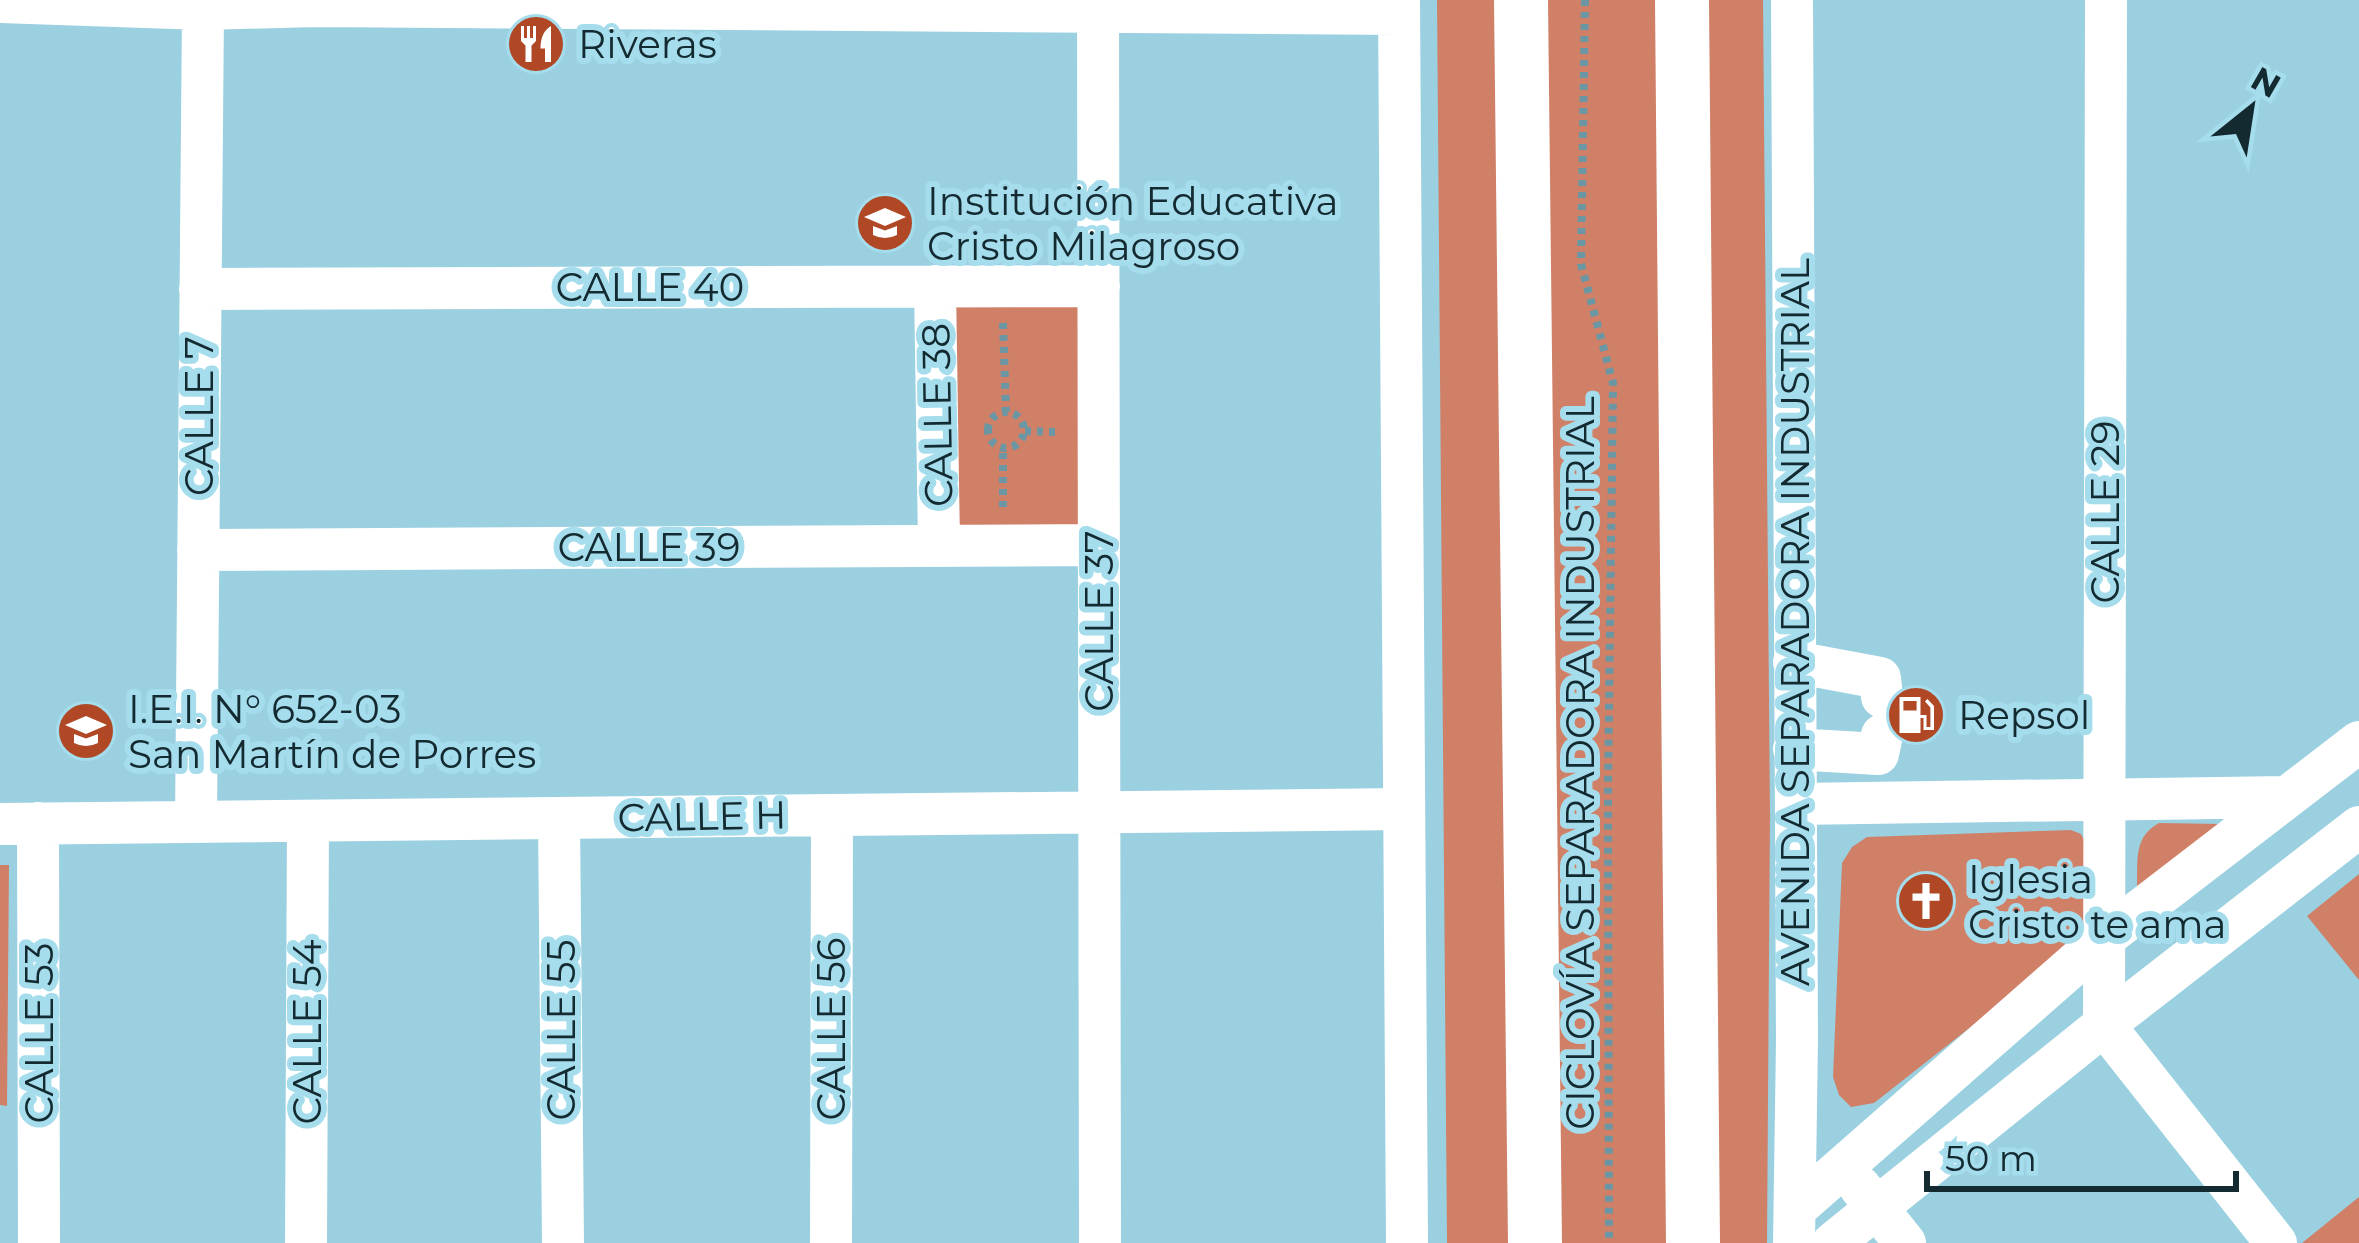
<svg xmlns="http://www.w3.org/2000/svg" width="2359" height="1243" font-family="Montserrat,sans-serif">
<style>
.green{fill:#d08067}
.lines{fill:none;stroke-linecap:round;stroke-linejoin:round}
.path{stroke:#6b96a3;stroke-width:8;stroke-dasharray:6 6;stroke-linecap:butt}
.minor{stroke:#fff;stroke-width:42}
.major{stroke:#fff;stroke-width:54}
.labels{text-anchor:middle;stroke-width:12;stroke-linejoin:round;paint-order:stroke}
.poi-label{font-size:39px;fill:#142a31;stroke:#a6dded;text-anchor:start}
.street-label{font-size:39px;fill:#142a31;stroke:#a6dded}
</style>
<rect width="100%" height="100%" fill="#9ad0e0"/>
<path class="green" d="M 1437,0 L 1504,0 L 1518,1243 L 1447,1243 Z
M 1537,0 L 1666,0 L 1675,1243 L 1551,1243 Z
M 1705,0 L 1763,0 L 1770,815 L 1767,1243 L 1716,1243 Z
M 953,302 L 1083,303 L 1083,534 L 953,533 Z
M 2159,823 L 2222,824 L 2137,889 C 2138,861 2133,837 2159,823 Z
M 2071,830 L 2081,834 L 2085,842 L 2086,923 L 2070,949 L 1874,1103 L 1851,1107 L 1839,1095 L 1833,1077 L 1842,863 L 1852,847 L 1867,837 Z
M 0,865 L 9,865 L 7,1106 L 0,1105 Z
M 2359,874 L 2359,980 L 2307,916 Z
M 2359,1197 L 2359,1243 L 2302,1243 Z"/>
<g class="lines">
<path class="path" d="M 1585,0 L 1581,264 L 1613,383 L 1608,793 L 1609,1243
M 1003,323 L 1006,412
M988 430a18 18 0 1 1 36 0a18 18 0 1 1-36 0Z
M 1025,431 L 1059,432
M 1003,507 L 1003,448"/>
<path class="minor" d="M 1098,0 L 1100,1243
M 1399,0 L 1407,1243
M 1792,0 L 1797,1039 L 1794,1243
M 2106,0 L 2104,1025 L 2276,1243
M 0,2 L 203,9 L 317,6 L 1399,14
M 935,286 L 939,545
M 200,289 L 1099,286
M 198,550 L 1099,545
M 1794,662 L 1880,678 L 1882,697
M 1794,749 L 1878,754 L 1882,735
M 1796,804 L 2286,797
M 559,818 L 563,1243
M 196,822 L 203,9
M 38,823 L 39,1243
M 0,824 L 1404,809
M 1860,1187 L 1905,1243
M 1795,1209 L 2104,938 L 2359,742
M 306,1243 L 308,821
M 831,1243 L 832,815
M 1833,1243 L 2104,1025 L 2359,827"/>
<path class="major" d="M 1521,0 L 1535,1243
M 1682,0 L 1693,1243"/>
</g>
<defs>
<g id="restaurant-disc" transform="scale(3)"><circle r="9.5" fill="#b04826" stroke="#a6dded"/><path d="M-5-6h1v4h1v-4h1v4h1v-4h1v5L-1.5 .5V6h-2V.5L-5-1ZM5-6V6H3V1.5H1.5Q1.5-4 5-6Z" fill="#fff"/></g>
<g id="school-disc" transform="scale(3)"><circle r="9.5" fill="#b04826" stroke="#a6dded"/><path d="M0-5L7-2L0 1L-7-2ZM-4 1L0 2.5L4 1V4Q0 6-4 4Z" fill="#fff"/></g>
<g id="fuel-disc" transform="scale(3)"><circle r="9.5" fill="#b04826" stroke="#a6dded"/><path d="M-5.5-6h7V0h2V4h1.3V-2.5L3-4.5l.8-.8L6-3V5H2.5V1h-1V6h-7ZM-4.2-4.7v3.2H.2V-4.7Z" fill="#fff"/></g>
<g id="church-disc" transform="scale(3)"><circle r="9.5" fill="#b04826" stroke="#a6dded"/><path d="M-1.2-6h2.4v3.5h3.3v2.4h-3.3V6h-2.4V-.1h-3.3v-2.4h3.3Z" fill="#fff"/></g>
</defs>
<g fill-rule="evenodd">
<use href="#restaurant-disc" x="536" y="44"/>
<use href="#school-disc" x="885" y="223"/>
<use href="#fuel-disc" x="1916" y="715"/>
<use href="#school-disc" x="86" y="731"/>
<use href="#church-disc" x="1926" y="901"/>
</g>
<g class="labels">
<g class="poi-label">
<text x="578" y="58">Riveras</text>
<text x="927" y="215">Institución Educativa<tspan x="927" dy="45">Cristo Milagroso</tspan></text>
<text x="128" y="723">I.E.I. N° 652-03<tspan x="128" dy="45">San Martín de Porres</tspan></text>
<text x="1958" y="729">Repsol</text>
<text x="1968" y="893">Iglesia<tspan x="1968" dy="45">Cristo te ama</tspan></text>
</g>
<g class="street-label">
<text x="650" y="301">CALLE 40</text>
<text transform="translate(937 415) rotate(-91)" y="14">CALLE 38</text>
<text transform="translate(199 416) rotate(-90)" y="14">CALLE 7</text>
<text transform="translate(2105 512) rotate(-90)" y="14">CALLE 29</text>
<text x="649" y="561">CALLE 39</text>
<text transform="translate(1099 621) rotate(-90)" y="14">CALLE 37</text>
<text transform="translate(1795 622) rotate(-90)" y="14">AVENIDA SEPARADORA INDUSTRIAL</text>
<text transform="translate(1580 763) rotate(-90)" y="14">CICLOVÍA SEPARADORA INDUSTRIAL</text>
<text transform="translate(702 816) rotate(-1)" y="14">CALLE H</text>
<text transform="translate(831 1029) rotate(-90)" y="14">CALLE 56</text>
<text transform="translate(561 1030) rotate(-90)" y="14">CALLE 55</text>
<text transform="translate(307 1032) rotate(-90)" y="14">CALLE 54</text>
<text transform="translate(39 1033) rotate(-90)" y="14">CALLE 53</text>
</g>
</g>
<g transform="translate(2251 108) rotate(30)" stroke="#a6dded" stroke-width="9" paint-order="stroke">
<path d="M0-9L21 45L0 30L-21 45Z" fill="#142a31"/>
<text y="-18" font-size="33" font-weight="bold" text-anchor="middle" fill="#142a31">N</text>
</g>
<path d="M1927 1171v18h309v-18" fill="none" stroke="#142a31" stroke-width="6"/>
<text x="1945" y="1171" font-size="36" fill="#142a31" stroke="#a6dded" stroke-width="9" paint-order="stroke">50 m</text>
</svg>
